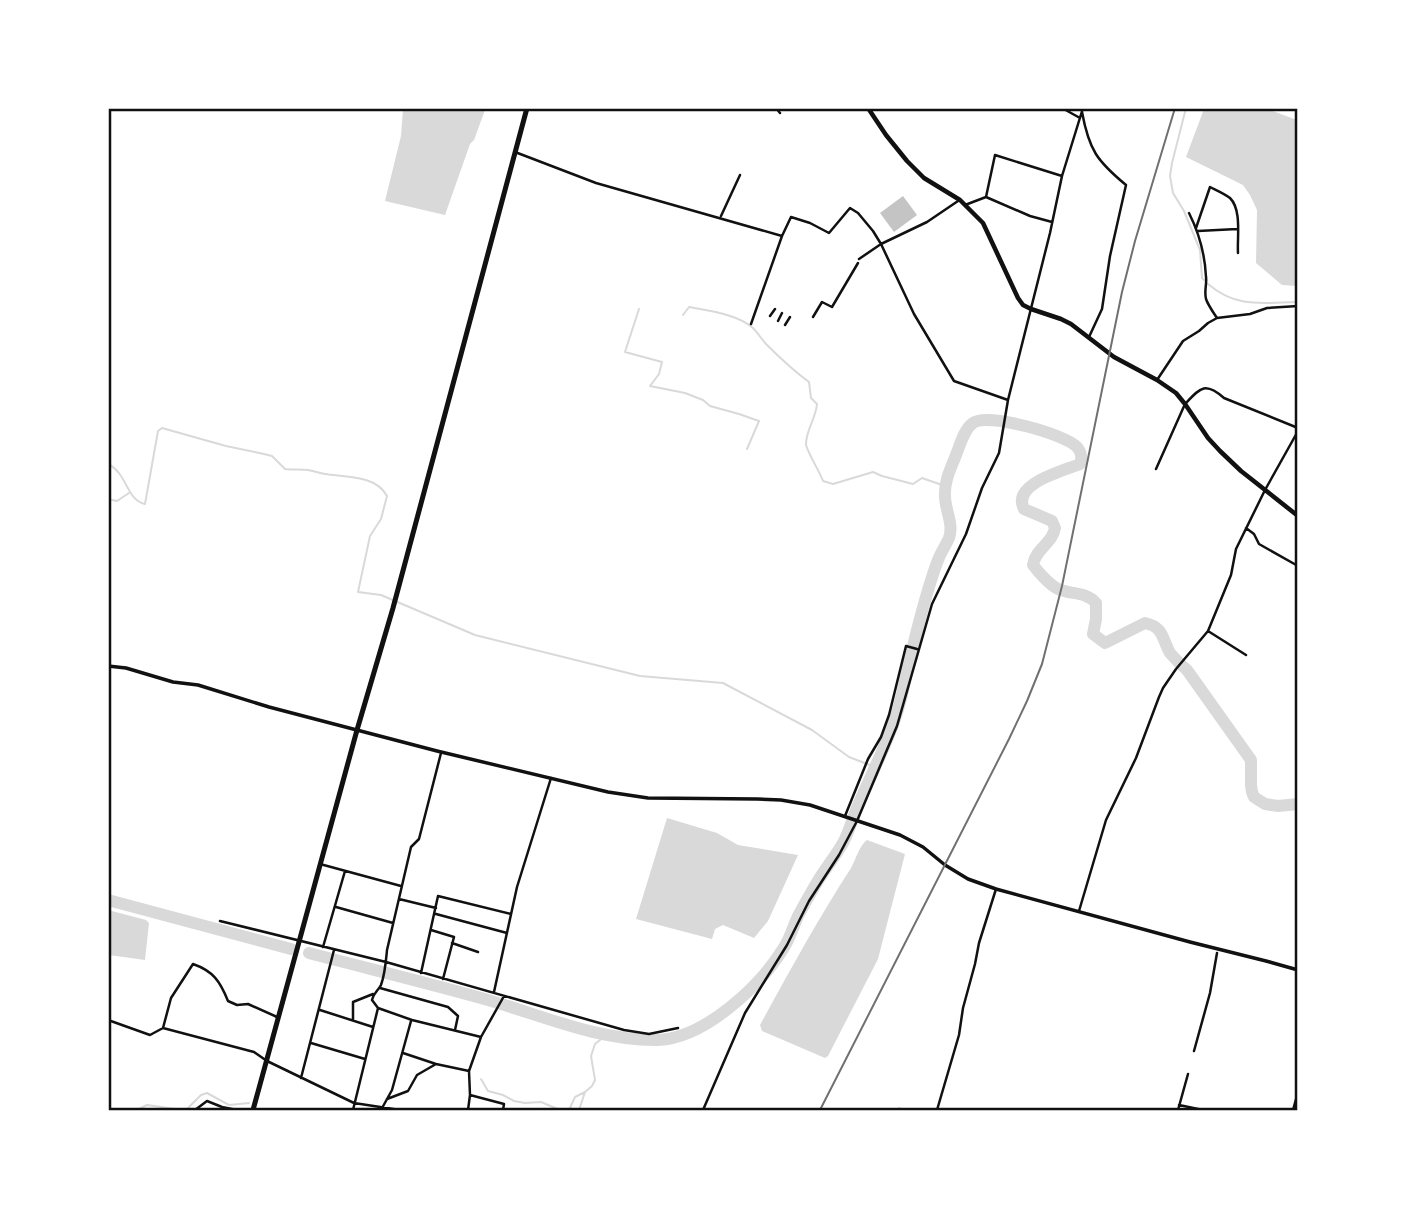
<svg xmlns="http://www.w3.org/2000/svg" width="1406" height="1219" font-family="Arial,sans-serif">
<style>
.water{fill:#d9d9d9}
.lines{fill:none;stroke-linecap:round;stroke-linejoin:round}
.stream{stroke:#d9d9d9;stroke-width:2}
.river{stroke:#d9d9d9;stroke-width:12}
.building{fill:#c4c4c4}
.pedestrian{stroke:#111;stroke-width:2.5}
.minor{stroke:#111;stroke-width:2.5}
.tertiary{stroke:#111;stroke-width:3.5}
.primary{stroke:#111;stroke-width:4.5}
.trunk{stroke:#111;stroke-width:5}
.rail{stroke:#707070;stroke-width:2}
.neatline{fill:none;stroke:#111;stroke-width:2.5}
</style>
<rect width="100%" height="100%" fill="#fff"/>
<path class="water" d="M 484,109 L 485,110 L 474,140 L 470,144 L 445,215 L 385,201 L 401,136 L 403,109 Z
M 1204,109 L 1267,109 L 1297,120 L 1297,286 L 1282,285 L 1256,263 L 1257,210 L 1250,195 L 1243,185 L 1186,157 Z
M 667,818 L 717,833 L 738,845 L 798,855 L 768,921 L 754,938 L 723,925 L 715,929 L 712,939 L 636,919 Z
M 867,840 L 905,854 L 878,959 L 828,1056 L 825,1058 L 762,1031 L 760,1025 C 789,972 818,919 851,868 C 856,859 859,846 867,840 Z
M 108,910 L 146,920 L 149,923 L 145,960 L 109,955 Z"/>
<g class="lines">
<path class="stream" d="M 1186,108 L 1172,163 L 1170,176 L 1173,193 L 1184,211 L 1200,250 L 1202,278 L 1204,280
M 1208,284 C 1236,308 1261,303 1296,302 L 1296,285
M 639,309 L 625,352 L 662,362 L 659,374 L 650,386 L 685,393 L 703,400 L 710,406 L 739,414 L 759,421 L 747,449
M 683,315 L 689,307 C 709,311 737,314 753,328 C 758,333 762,340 767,345 C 780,358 794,371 809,382 L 811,398 L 817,404 C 816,418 806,430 806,444 C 806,450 820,472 823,481 L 833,484 L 873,472 L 882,476 L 913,484 L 922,478 L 945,486
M 108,464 C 128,474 126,500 145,504 L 158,431 L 162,428 L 226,446 L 264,454 L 272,456 L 285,469 C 293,470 300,469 308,470 C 314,471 319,473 325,474 C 345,477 376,475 387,496 L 381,519 L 370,536 L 358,592 L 381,595 L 475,635 L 640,676 L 723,683 L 812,730 L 849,757 L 875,767
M 108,499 L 117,501 L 129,493
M 481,1079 L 488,1091 L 503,1095 L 514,1101 L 525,1103 L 541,1102 L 560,1110
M 137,1110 L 147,1105 L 182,1110
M 186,1110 L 201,1095 L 207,1093 L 229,1105 L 249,1103
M 569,1110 L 575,1097 L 585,1092 L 592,1086 L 595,1080 L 591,1056 L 595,1044 L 605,1036
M 579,1110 L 585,1092"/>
<path class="river" d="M 108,900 L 291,949
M 309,953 C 366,968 424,982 481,998 C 539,1014 597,1041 658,1040 C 705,1038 760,986 783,949 C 790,939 793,927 798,916 C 804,905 810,894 816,884 C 824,870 835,857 843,843 C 850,830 853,816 859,803 C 871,775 885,748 895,719 C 904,694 907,667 914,642 C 921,614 928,586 938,560 C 941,552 946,545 949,538 C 954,524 945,510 945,496 C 944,481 951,468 956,455 C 960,445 964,429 973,423 C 986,412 1065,434 1077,447 C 1082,453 1082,458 1080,464 C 1063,471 1011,484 1024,509 L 1052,521 L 1055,528 C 1053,543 1035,549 1033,565 C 1039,573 1050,585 1058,589 C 1072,595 1085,591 1096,603 L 1096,619 L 1093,634 L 1105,643 L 1145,623 C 1164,627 1162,639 1170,653 C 1175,659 1181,665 1187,670 L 1251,760 L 1251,785 L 1252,792 L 1254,797 L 1265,804 L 1278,806 L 1298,804"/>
</g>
<path class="building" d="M 903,196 L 917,215 L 894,232 L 880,213 Z"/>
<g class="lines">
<path class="pedestrian" d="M 770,316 L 775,309
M 813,317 L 822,302 L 832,307 L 858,263
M 778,321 L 782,313
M 785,325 L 790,317
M 1156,469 L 1185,404"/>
<path class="minor" d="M 776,108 L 780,113
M 1062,108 L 1080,118
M 1082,112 C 1089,150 1097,161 1126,185 L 1110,256 L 1102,309 L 1089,337
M 515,152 L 596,183 L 782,236
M 986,197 L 995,155 L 1062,176
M 965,205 L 986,197 L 1030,216 L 1052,222
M 1189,213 C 1199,233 1205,254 1206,277 C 1207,284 1204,291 1206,299 C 1208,305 1213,312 1217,318
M 721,216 L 740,175
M 1196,228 L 1210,187 C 1216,190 1225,194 1230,198 C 1242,210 1237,237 1238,253
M 1198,231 L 1237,229
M 859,259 L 881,244 L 927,222 L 958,201
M 751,324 L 782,236 L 791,217 L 810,223 L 829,233 L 850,208 L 858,213 L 873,231 L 881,244 L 914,314 L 954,381 L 1008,400
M 1157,380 L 1183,341 L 1199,331 L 1208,323 L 1217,318 L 1250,314 L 1267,308 L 1298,306
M 1185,404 C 1200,388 1205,381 1224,398 L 1298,428
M 1246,528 L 1254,534 L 1259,544 L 1298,566
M 1208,631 L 1246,655
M 845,816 L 868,759 L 881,737 L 889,715 L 906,646 L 917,649
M 320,864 L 401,886
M 399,899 L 436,908
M 336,907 L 393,923
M 1079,911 L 1106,820 L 1136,758 L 1159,697 L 1163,688 L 1176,669 L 1208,631 L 1231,575 L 1236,549 L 1265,490 L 1298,431
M 436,914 L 507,933
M 220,921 L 386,962 L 624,1030 L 649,1034 L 678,1028
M 431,930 L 454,937 L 443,979
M 452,943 L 478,952
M 323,947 L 345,871
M 421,973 L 438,896 L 511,914
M 380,988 L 448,1007 L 458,1016 L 455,1030
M 494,992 L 517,887 L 551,778
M 378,1008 L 412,1020 L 481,1037
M 320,1010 L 373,1027
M 353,1019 L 353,1002 L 373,994
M 108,1020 L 150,1035 L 163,1028 L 254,1052 L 267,1061 L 354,1103 L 400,1110
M 163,1028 L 171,998 L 193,964 C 213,971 220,981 228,1001 L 237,1005 L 248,1004 L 277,1017
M 311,1043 L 365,1059
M 1194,1051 L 1210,993 L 1217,953
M 403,1053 L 436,1064
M 301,1078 L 334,950
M 470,1095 L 504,1104 L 503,1110
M 387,1099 L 408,1091 L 417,1075 L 436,1064 L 469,1071
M 1179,1105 L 1203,1110
M 195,1110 L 207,1101 L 222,1107 L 237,1110
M 353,1110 L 378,1008 L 372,1000 C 374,992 378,991 381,985 C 385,974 386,961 387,950 L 411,847 L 419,839 L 441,753
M 381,1110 L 392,1090 L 411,1021
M 468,1110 L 470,1095 L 469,1071 L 481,1037 L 504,996
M 703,1110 L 745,1013 L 787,945 L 809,901 L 839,855 L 857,821 L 897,726 L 932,604 L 966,534 L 982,488 L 999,453 L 1008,400 L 1050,233 L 1062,176 L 1083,108
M 900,1110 L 899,1109 L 905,1110
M 937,1110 L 959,1035 L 963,1008 L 975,964 L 979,943 L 996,889
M 1178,1110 L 1188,1074
M 1293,1110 L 1298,1092"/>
<path class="tertiary" d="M 108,666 L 126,668 L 173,682 L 198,685 L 269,707 L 437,751 L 608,792 L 648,798 L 757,799 L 781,800 L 810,805 L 900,835 L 923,847 L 945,865 L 968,879 L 996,889 L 1190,942 L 1266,961 L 1298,970"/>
<path class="primary" d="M 868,108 L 886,135 L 907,161 L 924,178 L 960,200 L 983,223 L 1018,298 L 1023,305 L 1031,309 L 1061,319 L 1071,324 L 1114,357 L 1157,380 L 1176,393 L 1185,404 L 1208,438 L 1220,451 L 1241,471 L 1298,516"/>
<path class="trunk" d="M 253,1110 L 357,730 L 393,608 L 527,108"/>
<path class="rail" d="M 820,1110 L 1009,739 L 1027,701 L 1042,664 L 1062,586 L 1122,292 L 1135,241 L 1175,108"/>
</g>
<rect width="1406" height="1219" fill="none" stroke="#ffffff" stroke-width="220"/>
<rect x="110" y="110" width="1186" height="999" class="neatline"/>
</svg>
